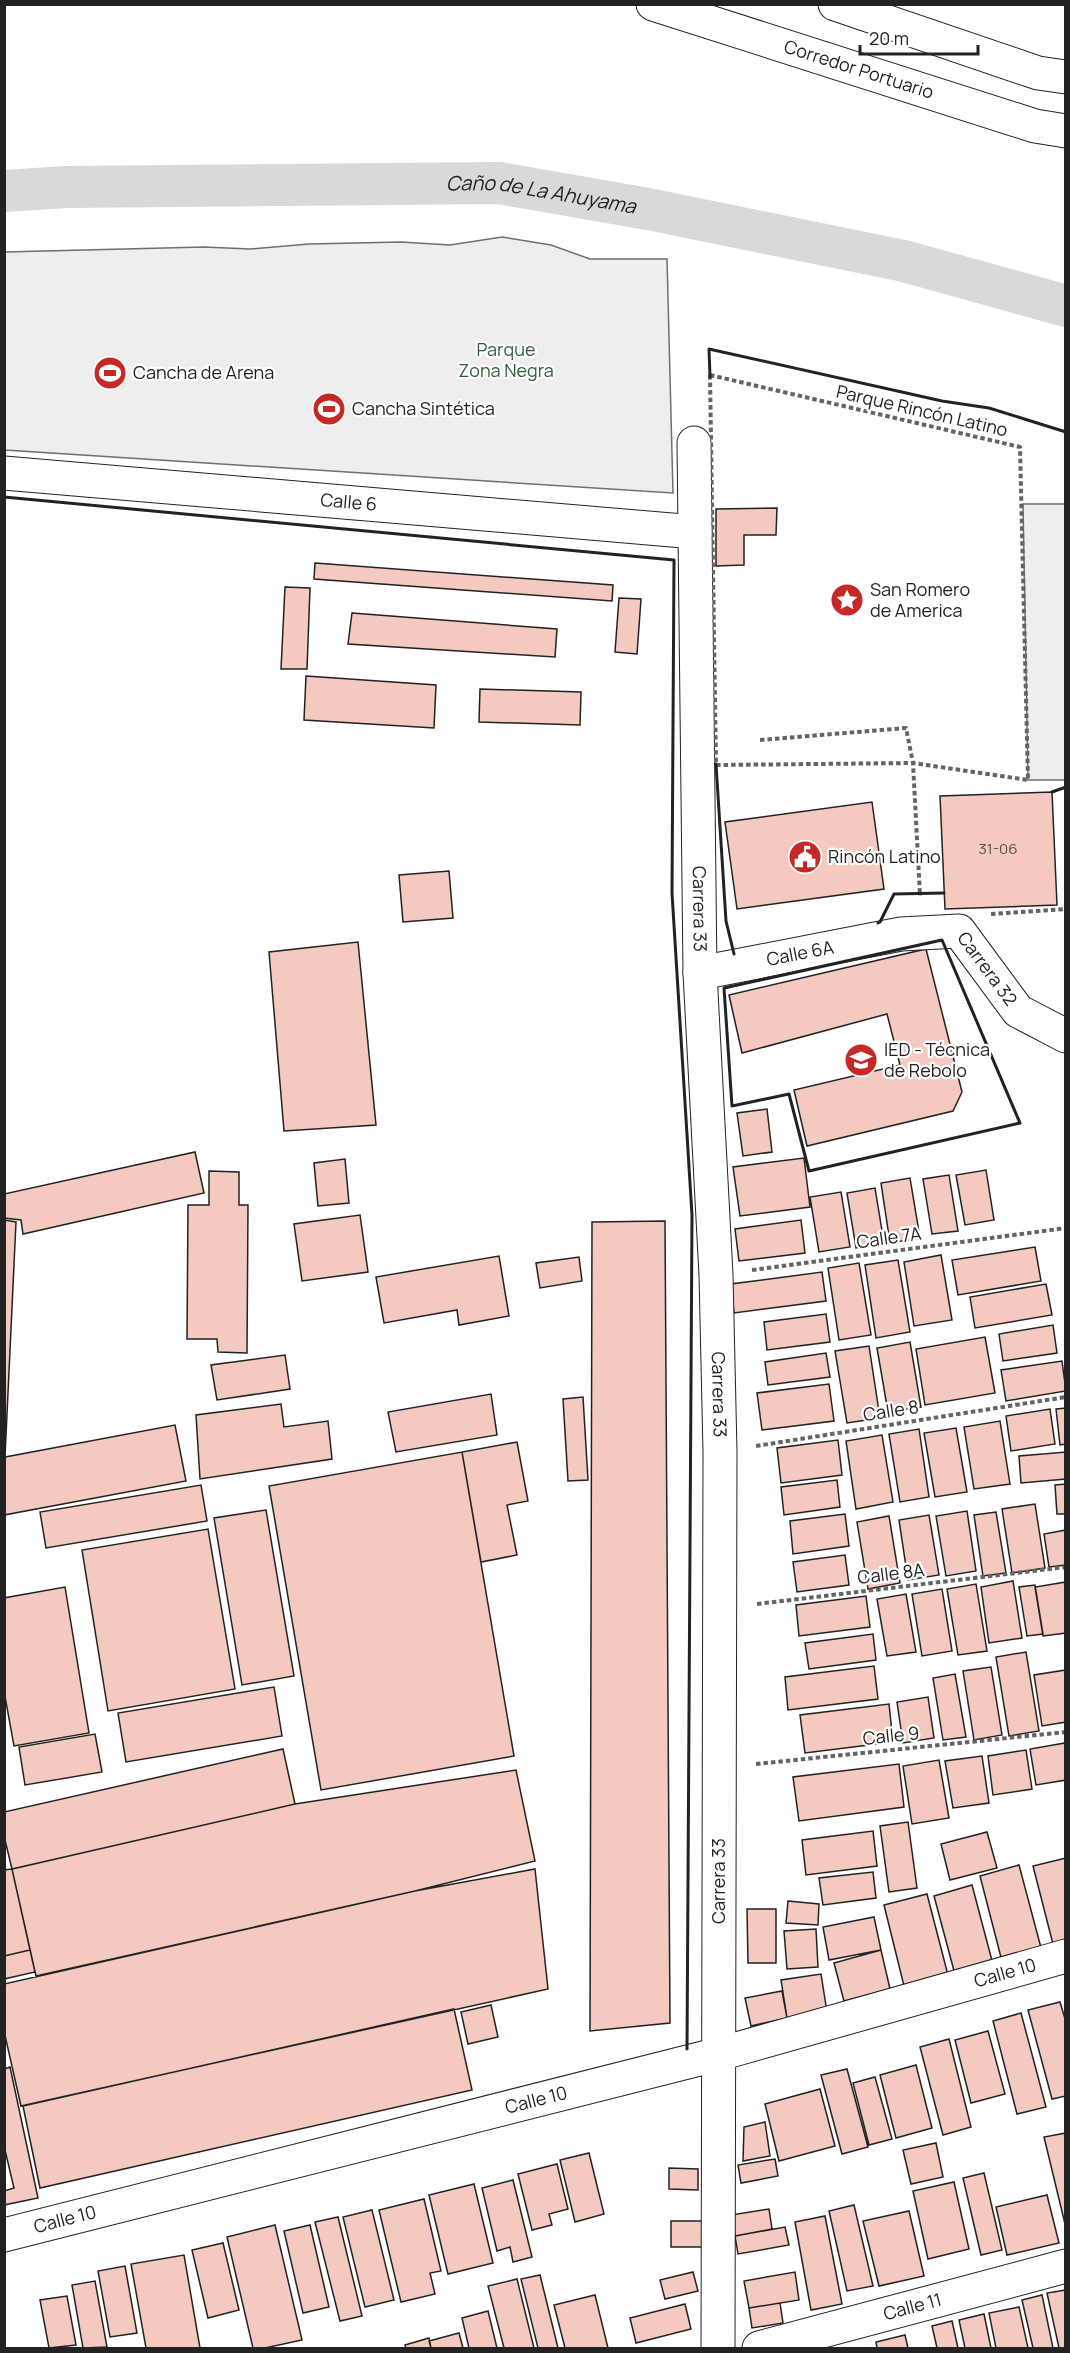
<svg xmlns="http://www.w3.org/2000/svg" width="1070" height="2353" font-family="Manrope,sans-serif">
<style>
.green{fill:#eee;stroke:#6f6f6f;stroke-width:1.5}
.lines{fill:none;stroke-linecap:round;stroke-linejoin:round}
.canal{stroke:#d9d9d9;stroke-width:42}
.building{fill:#f3c9c0;stroke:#222;stroke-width:1.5}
.minor-casing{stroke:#222;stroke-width:35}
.major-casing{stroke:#222;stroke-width:35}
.path{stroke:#646464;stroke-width:4;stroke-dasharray:4.5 3;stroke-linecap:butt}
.minor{stroke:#fff;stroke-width:33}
.major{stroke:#fff;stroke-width:33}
.wall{stroke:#222;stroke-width:3}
.labels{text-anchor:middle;stroke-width:4.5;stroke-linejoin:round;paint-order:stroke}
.number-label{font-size:15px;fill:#564c4a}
.street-label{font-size:18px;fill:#222;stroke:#fff}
.park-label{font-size:18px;fill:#2f5e38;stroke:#fff}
.poi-label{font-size:18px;fill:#222;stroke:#fff;text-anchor:start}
.water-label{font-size:20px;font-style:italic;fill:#222;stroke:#fff}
</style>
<rect width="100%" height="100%" fill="#fff"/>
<path class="green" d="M 502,237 L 551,245 L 590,259 L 667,259 L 673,493 L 5,450 L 5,252 L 204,247 L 250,249 L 309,244 L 401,242 L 450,245 Z
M 1023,504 L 1065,504 L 1065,780 L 1028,780 Z"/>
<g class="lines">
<path class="canal" id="s1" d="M 4,191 L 66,187 L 499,183 L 648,209 L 904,261 L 1066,306"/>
</g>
<path class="building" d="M 777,508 L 776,535 L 744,535 L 744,565 L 716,566 L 716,509 Z
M 315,563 L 613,585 L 612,601 L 314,579 Z
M 285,587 L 310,588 L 307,669 L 281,669 Z
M 619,598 L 641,599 L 637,654 L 615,652 Z
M 352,613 L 557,629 L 555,657 L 348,644 Z
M 306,676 L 436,685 L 434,728 L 304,720 Z
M 480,689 L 581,692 L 580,725 L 479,722 Z
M 1052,792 L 1057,905 L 945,909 L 940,796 Z
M 872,802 L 884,889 L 737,909 L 725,822 Z
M 449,871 L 453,918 L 403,922 L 399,875 Z
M 358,942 L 376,1125 L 284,1131 L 269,952 Z
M 926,949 L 962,1092 L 953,1111 L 807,1146 L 794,1090 L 900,1065 L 887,1014 L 742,1053 L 729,995 Z
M 767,1109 L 772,1152 L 743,1156 L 737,1113 Z
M 195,1152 L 204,1193 L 23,1234 L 21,1220 L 4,1218 L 4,1194 Z
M 804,1158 L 810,1207 L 740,1216 L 733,1167 Z
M 345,1159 L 349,1203 L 318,1206 L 314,1163 Z
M 986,1170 L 994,1220 L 965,1225 L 956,1175 Z
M 209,1171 L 239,1172 L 239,1205 L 248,1205 L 247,1353 L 218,1352 L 217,1339 L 187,1339 L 188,1205 L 209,1205 Z
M 949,1175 L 958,1231 L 932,1234 L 923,1179 Z
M 910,1178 L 920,1238 L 890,1243 L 881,1183 Z
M 875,1188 L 884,1243 L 856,1248 L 847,1193 Z
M 841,1192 L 850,1247 L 819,1252 L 810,1197 Z
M 360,1215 L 368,1272 L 302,1281 L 294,1224 Z
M 4,1220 L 16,1222 L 5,1457 L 175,1425 L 186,1481 L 4,1515 Z
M 801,1220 L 805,1253 L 739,1261 L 735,1229 Z
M 665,1221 L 670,2023 L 590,2031 L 592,1222 Z
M 1035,1247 L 1041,1281 L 958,1295 L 952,1260 Z
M 941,1255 L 952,1320 L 914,1326 L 904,1262 Z
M 499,1256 L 509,1316 L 459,1325 L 457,1310 L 384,1323 L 376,1277 Z
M 579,1257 L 582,1281 L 540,1288 L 536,1263 Z
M 898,1260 L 910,1332 L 876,1338 L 865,1265 Z
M 859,1263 L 871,1335 L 839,1340 L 828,1268 Z
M 822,1272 L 826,1301 L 734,1313 L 731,1284 Z
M 1046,1284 L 1052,1315 L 975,1328 L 970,1297 Z
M 826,1314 L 830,1342 L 767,1350 L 764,1322 Z
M 1053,1325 L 1057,1353 L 1003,1361 L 999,1334 Z
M 985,1337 L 995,1393 L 925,1405 L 916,1349 Z
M 910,1342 L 921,1407 L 888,1412 L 877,1348 Z
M 869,1346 L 880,1418 L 847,1423 L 835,1351 Z
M 826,1353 L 830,1377 L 768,1385 L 765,1362 Z
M 285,1355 L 290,1389 L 217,1400 L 211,1365 Z
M 1062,1361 L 1066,1391 L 1006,1401 L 1001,1370 Z
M 829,1384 L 834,1421 L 762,1430 L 757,1393 Z
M 491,1394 L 497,1435 L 396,1452 L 388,1412 Z
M 583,1397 L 588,1480 L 568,1481 L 563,1399 Z
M 281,1404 L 284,1427 L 328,1421 L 332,1459 L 200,1479 L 196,1415 Z
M 1066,1408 L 1066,1444 L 1060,1445 L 1056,1409 Z
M 1050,1409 L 1055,1444 L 1011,1451 L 1006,1416 Z
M 1000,1421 L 1010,1484 L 974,1489 L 964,1427 Z
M 956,1428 L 967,1492 L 935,1497 L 924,1433 Z
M 919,1429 L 929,1497 L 900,1502 L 889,1434 Z
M 882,1435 L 893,1502 L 856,1509 L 846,1441 Z
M 838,1440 L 842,1475 L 781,1483 L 777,1448 Z
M 517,1442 L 528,1501 L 507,1505 L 517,1555 L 481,1562 L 462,1452 Z
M 462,1452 L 514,1756 L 321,1790 L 269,1486 Z
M 1066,1452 L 1066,1479 L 1021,1483 L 1019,1456 Z
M 837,1480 L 840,1507 L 784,1515 L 781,1487 Z
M 1066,1484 L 1066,1514 L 1057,1514 L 1055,1485 Z
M 201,1485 L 207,1521 L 46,1548 L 40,1512 Z
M 1035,1504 L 1045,1568 L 1012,1573 L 1002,1509 Z
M 266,1510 L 294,1676 L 242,1685 L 214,1518 Z
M 967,1511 L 976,1571 L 946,1576 L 936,1516 Z
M 996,1512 L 1006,1573 L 983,1576 L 974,1515 Z
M 845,1514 L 849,1546 L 793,1554 L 790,1521 Z
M 929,1515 L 939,1575 L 908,1580 L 899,1520 Z
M 889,1516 L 900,1583 L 868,1589 L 857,1522 Z
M 208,1529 L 235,1689 L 108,1711 L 82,1550 Z
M 1066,1530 L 1066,1565 L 1049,1567 L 1044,1534 Z
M 845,1555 L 849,1585 L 797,1592 L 793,1562 Z
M 1013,1581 L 1022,1638 L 989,1643 L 981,1587 Z
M 1066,1582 L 1066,1633 L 1043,1636 L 1035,1587 Z
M 976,1584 L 987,1651 L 958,1655 L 947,1589 Z
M 1035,1585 L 1043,1634 L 1027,1636 L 1019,1587 Z
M 65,1587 L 89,1733 L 14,1746 L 4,1691 L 4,1598 Z
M 942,1589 L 952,1651 L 922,1656 L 912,1594 Z
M 906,1594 L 916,1652 L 887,1656 L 877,1599 Z
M 866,1596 L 870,1627 L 799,1636 L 796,1605 Z
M 873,1634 L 876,1660 L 809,1669 L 805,1643 Z
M 1026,1652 L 1039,1731 L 1009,1736 L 996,1657 Z
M 874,1666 L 878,1699 L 788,1710 L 785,1677 Z
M 991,1667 L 1002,1735 L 974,1740 L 963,1671 Z
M 1066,1670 L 1066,1722 L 1042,1726 L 1034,1675 Z
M 955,1674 L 966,1737 L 943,1740 L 933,1678 Z
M 274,1687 L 282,1736 L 126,1762 L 118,1713 Z
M 928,1697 L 934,1738 L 903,1743 L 897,1702 Z
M 889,1704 L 893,1742 L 805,1753 L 800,1715 Z
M 95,1734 L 102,1772 L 25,1785 L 19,1747 Z
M 1065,1743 L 1066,1780 L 1036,1785 L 1030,1749 Z
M 283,1749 L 295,1804 L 12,1869 L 4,1836 L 4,1812 Z
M 1026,1750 L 1032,1789 L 993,1795 L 988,1756 Z
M 982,1756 L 989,1803 L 953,1808 L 945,1761 Z
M 939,1760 L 949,1818 L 912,1824 L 903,1766 Z
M 899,1764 L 904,1807 L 799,1821 L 793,1777 Z
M 516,1770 L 535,1861 L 415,1891 L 36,1976 L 12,1869 L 295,1804 Z
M 908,1822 L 917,1888 L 889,1892 L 880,1826 Z
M 873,1831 L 877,1866 L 806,1875 L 802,1840 Z
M 987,1832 L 997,1868 L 950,1880 L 941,1844 Z
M 1066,1858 L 1066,1945 L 1054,1948 L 1033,1866 Z
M 1019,1865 L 1044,1959 L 1004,1969 L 980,1876 Z
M 12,1869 L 30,1950 L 4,1956 L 4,1870 Z
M 535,1869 L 548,1989 L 21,2106 L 4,2031 L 4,1984 L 415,1891 Z
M 873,1872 L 876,1898 L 823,1905 L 819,1878 Z
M 972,1885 L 995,1972 L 957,1982 L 934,1896 Z
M 927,1894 L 949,1979 L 905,1990 L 884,1905 Z
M 788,1901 L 819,1904 L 818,1925 L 786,1923 Z
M 747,1909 L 776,1909 L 776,1963 L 748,1963 Z
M 874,1917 L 881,1950 L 829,1960 L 823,1927 Z
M 816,1929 L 818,1967 L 787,1969 L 784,1931 Z
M 30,1950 L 35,1972 L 4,1979 L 4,1956 Z
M 881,1950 L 890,1989 L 844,2001 L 834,1963 Z
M 821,1974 L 827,2012 L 787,2018 L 781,1980 Z
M 782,1991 L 787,2018 L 751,2026 L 745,1998 Z
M 1060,2002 L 1066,2022 L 1066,2096 L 1052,2099 L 1028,2010 Z
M 491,2005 L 498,2037 L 468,2044 L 461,2012 Z
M 454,2009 L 472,2090 L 40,2188 L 23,2106 Z
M 1021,2013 L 1046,2107 L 1017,2114 L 993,2021 Z
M 988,2031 L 1005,2094 L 971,2103 L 955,2040 Z
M 949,2039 L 971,2127 L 943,2135 L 920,2047 Z
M 916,2065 L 932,2128 L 896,2138 L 880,2075 Z
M 10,2067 L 38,2198 L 4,2205 L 4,2191 L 14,2188 L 4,2146 L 4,2069 Z
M 847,2069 L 868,2147 L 842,2154 L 821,2075 Z
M 875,2077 L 892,2139 L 869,2145 L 853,2083 Z
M 820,2089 L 835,2146 L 779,2161 L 765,2104 Z
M 765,2122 L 770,2156 L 743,2161 L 744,2127 Z
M 1066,2133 L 1066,2228 L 1044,2137 Z
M 936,2143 L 943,2177 L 911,2184 L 903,2150 Z
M 589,2153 L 604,2214 L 575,2222 L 560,2160 Z
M 775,2159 L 778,2176 L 741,2183 L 738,2165 Z
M 557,2164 L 568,2209 L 549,2214 L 552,2225 L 532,2230 L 518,2174 Z
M 669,2168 L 698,2169 L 698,2190 L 669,2189 Z
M 984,2173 L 1002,2250 L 981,2255 L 963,2178 Z
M 513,2180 L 532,2257 L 513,2262 L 510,2247 L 497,2251 L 482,2188 Z
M 954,2182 L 969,2249 L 928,2259 L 913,2191 Z
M 474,2184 L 493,2263 L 448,2274 L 429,2195 Z
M 1047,2195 L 1059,2243 L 1007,2255 L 996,2207 Z
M 424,2199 L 441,2271 L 430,2273 L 435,2294 L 401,2302 L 379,2210 Z
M 854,2205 L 873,2286 L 847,2291 L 829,2211 Z
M 769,2209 L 772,2229 L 735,2236 L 731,2215 Z
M 372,2210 L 394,2300 L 365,2307 L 343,2217 Z
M 909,2211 L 924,2276 L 879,2286 L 863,2221 Z
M 825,2216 L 842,2304 L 811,2310 L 795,2222 Z
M 338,2217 L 362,2316 L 340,2321 L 315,2222 Z
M 671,2221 L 703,2221 L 703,2247 L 671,2247 Z
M 275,2225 L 302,2340 L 265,2348 L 253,2348 L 227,2237 Z
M 310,2225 L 329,2307 L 303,2313 L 284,2231 Z
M 785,2227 L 789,2245 L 738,2254 L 735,2236 Z
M 223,2243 L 239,2310 L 208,2318 L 192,2250 Z
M 184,2255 L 200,2348 L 146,2348 L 131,2264 Z
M 125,2266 L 137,2333 L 110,2337 L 98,2271 Z
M 693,2272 L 698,2291 L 665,2299 L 660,2280 Z
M 795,2272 L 799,2300 L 749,2308 L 744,2281 Z
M 540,2275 L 558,2348 L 538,2348 L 521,2279 Z
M 517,2279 L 534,2348 L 504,2348 L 488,2286 Z
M 95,2281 L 107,2347 L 83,2348 L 72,2285 Z
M 1066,2290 L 1066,2348 L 1059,2348 L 1047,2293 Z
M 595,2295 L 608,2348 L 565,2348 L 554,2305 Z
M 1042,2295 L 1053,2348 L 1033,2348 L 1022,2300 Z
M 67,2296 L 76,2345 L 49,2348 L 40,2300 Z
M 780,2303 L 783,2323 L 752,2328 L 749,2308 Z
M 685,2304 L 691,2329 L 636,2343 L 630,2318 Z
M 1019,2307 L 1028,2348 L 996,2348 L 989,2313 Z
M 488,2311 L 497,2348 L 469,2348 L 462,2318 Z
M 984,2314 L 991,2348 L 965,2348 L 959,2320 Z
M 952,2321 L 958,2348 L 937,2348 L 932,2326 Z
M 459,2333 L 463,2348 L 431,2348 L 429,2341 Z
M 905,2335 L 908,2348 L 877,2348 L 876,2342 Z
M 429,2338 L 431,2348 L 406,2348 L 405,2345 Z"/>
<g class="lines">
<g class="minor-casing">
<g id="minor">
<path id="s2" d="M 694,443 L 700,973 L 716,1275 L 720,1452 L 718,2348"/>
<path id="s3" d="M 4,473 L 695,532"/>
<path id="s4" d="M 700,973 L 901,934 L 959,931 L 1018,1011 L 1066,1036"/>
<path id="s5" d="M 4,2235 L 719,2054 L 1066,1956"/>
<path id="s6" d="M 759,2348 L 1066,2266"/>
</g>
</g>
<g class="major-casing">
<g id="major">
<path id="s7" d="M 653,4 L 1035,126 L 1066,131"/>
<path d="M 835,4 L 1038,73 L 1066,77"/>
</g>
</g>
<path class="path" d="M 710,375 L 1020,447 L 1028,780 L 913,763 L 716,765 Z
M 760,740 L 906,728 L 913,763 L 920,896
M 991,914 L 1066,909
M 752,1270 L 1066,1228
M 756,1446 L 1066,1397
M 757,1604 L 1066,1567
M 756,1764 L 1066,1732"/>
<use href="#minor" class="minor"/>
<use href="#major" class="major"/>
<path class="wall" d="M 710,377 L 709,349 L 942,401 L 989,408 L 1066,432
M 4,497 L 674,560 L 672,893 L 692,1215 L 687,2049
M 716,764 L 726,921 L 734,954
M 1052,792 L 1066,787
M 878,923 L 880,922 L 894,894 L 944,893
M 942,940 L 1020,1123 L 809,1171 L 789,1094 L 732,1106 L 724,988 Z"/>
</g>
<defs>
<g id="stadium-disc" transform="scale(1.725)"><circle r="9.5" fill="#c62828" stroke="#fff"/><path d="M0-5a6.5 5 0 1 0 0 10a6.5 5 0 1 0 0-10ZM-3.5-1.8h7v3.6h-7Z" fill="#fff"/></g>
<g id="sight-disc" transform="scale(1.725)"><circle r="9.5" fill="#c62828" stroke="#fff"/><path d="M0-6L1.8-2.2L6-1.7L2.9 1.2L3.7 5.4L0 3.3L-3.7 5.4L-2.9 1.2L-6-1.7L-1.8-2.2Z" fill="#fff"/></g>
<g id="civic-disc" transform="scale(1.725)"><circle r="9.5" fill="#c62828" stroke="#fff"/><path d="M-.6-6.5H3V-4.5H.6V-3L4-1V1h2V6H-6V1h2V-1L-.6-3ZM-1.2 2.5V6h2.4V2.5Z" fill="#fff"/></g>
<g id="school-disc" transform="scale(1.725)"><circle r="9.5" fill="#c62828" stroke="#fff"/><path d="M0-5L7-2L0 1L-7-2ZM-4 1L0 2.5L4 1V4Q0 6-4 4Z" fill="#fff"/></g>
</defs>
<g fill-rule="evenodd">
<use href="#stadium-disc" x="110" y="373"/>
<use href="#stadium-disc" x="329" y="409"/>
<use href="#sight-disc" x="847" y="600"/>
<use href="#civic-disc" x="805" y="857"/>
<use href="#school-disc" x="861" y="1060"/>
</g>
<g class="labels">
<g class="number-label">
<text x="998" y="854">31-06</text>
</g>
<g class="street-label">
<text dy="6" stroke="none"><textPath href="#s7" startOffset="216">Corredor Portuario</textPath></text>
<text transform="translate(922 411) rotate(13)" y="6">Parque Rincón Latino</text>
<text dy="6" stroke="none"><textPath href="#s3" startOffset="346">Calle 6</textPath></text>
<text dy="6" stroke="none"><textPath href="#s2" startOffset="466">Carrera 33</textPath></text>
<text dy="6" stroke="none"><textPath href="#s4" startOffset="102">Calle 6A</textPath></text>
<text dy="6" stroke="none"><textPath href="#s4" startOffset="310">Carrera 32</textPath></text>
<text transform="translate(889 1238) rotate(-8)" y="6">Calle 7A</text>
<text dy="6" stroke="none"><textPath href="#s2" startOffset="952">Carrera 33</textPath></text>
<text transform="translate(891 1411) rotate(-9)" y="6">Calle 8</text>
<text transform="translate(891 1574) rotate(-7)" y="6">Calle 8A</text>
<text transform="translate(891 1736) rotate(-6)" y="6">Calle 9</text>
<text transform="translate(719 1881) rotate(-90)" y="6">Carrera 33</text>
<text dy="6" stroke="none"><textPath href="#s5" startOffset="1035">Calle 10</textPath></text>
<text dy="6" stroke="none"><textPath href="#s5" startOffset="549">Calle 10</textPath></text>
<text dy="6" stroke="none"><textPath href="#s5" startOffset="63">Calle 10</textPath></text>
<text dy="6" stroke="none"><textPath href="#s6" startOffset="159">Calle 11</textPath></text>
</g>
<g class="park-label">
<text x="506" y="356">Parque<tspan x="506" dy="21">Zona Negra</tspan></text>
</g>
<g class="poi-label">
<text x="133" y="379">Cancha de Arena</text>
<text x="352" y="415">Cancha Sintética</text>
<text x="870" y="596">San Romero<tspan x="870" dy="21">de America</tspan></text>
<text x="828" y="863">Rincón Latino</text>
<text x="884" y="1056">IED - Técnica<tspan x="884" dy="21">de Rebolo</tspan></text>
</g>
<g class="water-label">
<text dy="7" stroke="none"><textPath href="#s1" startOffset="538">Caño de La Ahuyama</textPath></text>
</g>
</g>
<rect width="1070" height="2353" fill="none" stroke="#222222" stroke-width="12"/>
<path d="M860 45v9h118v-9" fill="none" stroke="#222222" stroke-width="3"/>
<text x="869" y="45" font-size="18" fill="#222222" stroke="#ffffff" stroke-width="4.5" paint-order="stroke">20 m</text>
</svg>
